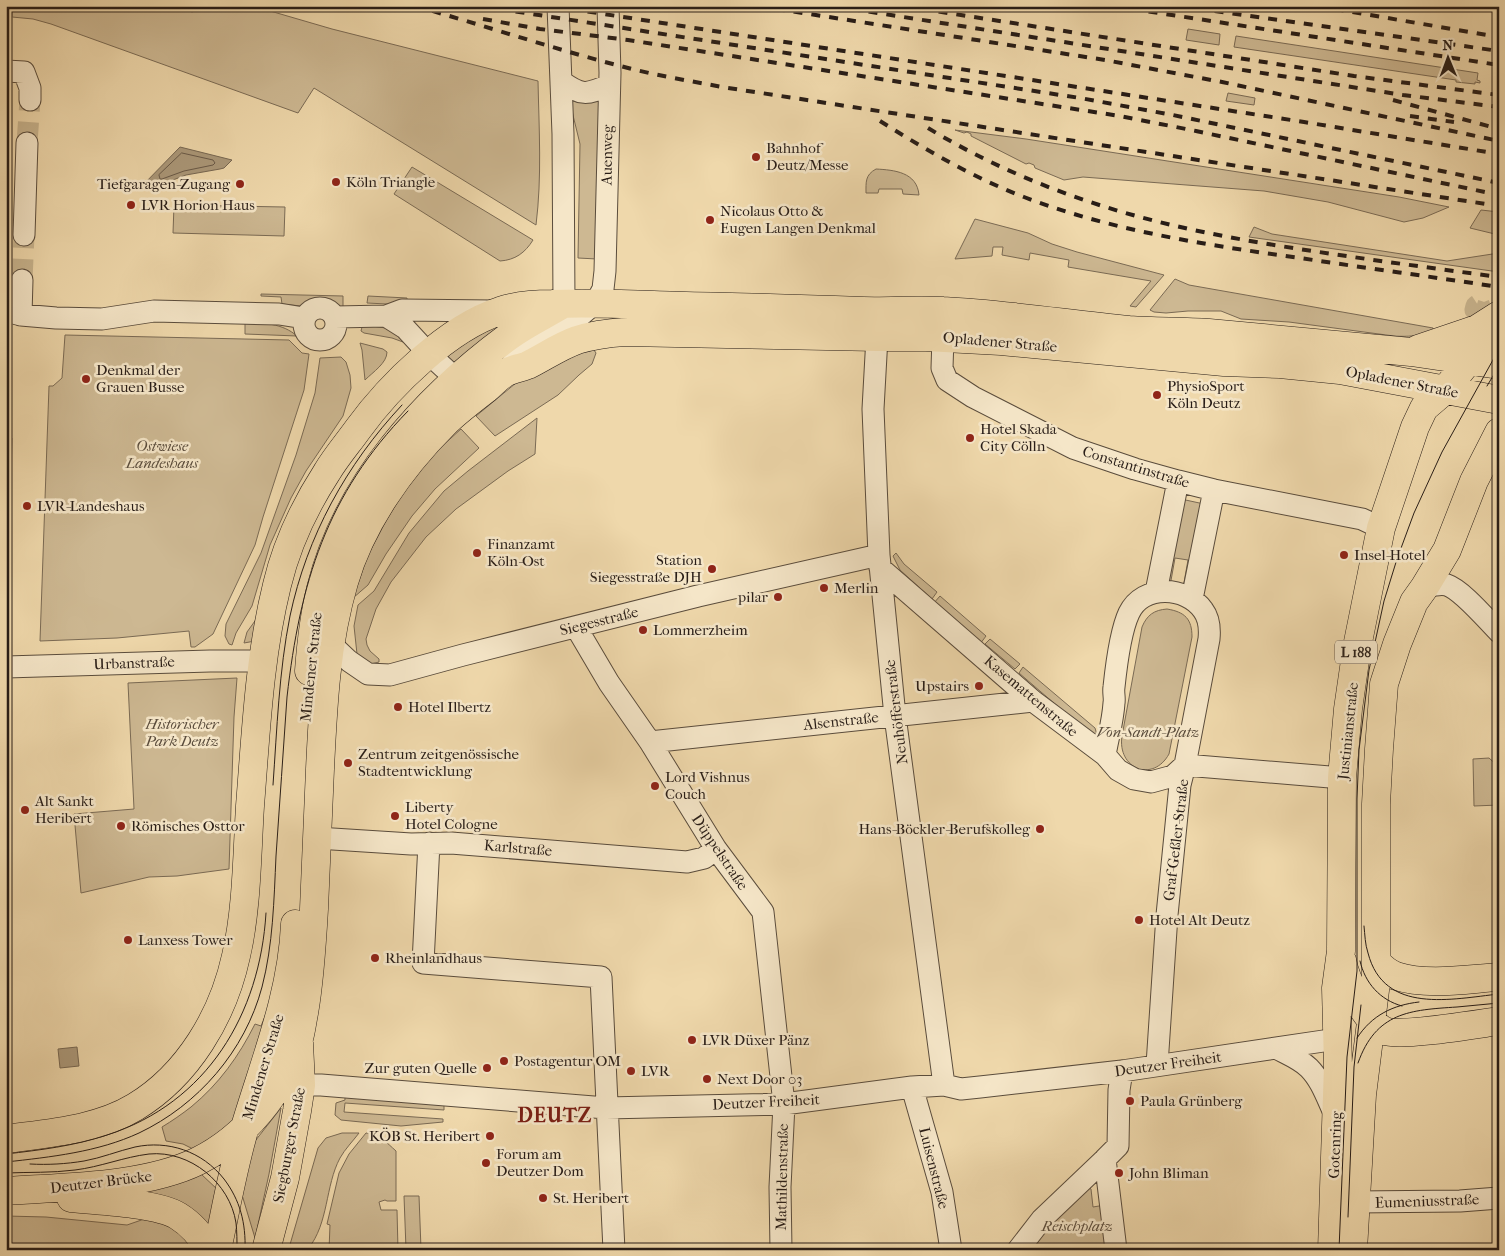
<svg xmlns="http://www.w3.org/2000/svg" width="1505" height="1256" font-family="'IM FELL French Canon',serif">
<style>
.green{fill:#cdb892;stroke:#7a6a54}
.water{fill:#ab9879;stroke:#776752}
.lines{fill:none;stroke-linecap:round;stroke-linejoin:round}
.shore{stroke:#6a5a48;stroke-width:1}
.minor-tunnel{stroke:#c7b38d;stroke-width:21;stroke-dasharray:21 11;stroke-linecap:butt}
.minor-casing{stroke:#5a4c3c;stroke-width:23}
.major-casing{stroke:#281d17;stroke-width:29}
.minor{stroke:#f5e6c8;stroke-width:21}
.major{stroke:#efd8ab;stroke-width:28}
.tram{stroke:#281d17;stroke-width:1}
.rail{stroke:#281d17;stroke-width:4;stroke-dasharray:9 9;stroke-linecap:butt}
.poi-dot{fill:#8f2418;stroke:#f5e6c8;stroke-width:2}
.labels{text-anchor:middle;stroke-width:5;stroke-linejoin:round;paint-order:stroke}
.shield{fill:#f5e6c8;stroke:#66594c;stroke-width:1}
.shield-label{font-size:14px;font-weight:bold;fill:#281d17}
.poi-label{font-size:15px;fill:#281d17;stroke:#f5e6c8;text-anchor:start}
.street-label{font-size:15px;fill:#281d17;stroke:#f5e6c8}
.park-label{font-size:15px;font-style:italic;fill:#5a4c3c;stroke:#f5e6c8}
.district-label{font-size:20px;font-weight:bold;letter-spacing:1px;fill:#7a1f14;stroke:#f5e6c8}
</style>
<rect width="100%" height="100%" fill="#efd8ab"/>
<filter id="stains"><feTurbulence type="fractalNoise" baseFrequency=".004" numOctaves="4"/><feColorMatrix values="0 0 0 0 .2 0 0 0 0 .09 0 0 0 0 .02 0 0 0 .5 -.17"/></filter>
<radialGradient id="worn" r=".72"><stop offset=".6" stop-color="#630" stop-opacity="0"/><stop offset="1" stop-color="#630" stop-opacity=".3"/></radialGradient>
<path class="green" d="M 13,6 L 176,6 L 192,12 L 211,6 L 253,6 L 332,29 L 538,81 C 539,129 542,177 536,225 L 314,88 L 298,113 L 51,24 L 33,19 L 12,17 Z
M 1188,29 L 1220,34 L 1219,45 L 1186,40 Z
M 1236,36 L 1478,73 L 1477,80 L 1480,81 L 1480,83 L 1475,82 L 1475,84 L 1456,82 L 1456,80 L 1234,47 Z
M 1228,93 L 1255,98 L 1254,105 L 1226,101 Z
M 571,94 L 601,95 L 597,259 L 578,258 L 580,144 L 571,107 Z
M 955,130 L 1026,139 L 1399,197 L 1449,207 L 1423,218 L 1404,222 L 1328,202 L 1264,191 L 1083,177 L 1064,180 L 1035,168 L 1034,165 L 1029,163 L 1026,164 L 971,136 L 971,134 L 967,132 L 964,133 Z
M 412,167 L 533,240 C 525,253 515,260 500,261 L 394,194 Z
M 876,169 C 894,170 917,172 919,195 L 903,194 L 902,189 L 879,189 L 878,193 L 866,193 C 866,182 865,175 876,169 Z
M 174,205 L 285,207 L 284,236 L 173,233 Z
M 1481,210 L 1499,212 L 1499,235 L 1470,228 Z
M 975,219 L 1028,233 L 1052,244 L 1077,252 L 1164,275 L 1136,307 L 1130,306 L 1151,281 L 1068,267 L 1069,260 L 1030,253 L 1029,260 L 1002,255 L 1003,247 L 993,247 L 992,256 L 955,259 Z
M 1254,227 L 1272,234 L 1447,261 L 1499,253 L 1499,272 L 1249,237 Z
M 1175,279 L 1189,285 L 1433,328 L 1433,331 C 1419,336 1408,337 1394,336 L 1289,322 L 1241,319 L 1221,311 L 1188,311 L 1166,313 L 1154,312 L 1150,310 Z
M 261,294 L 343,296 L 343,307 L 320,301 L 301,306 L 282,304 L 281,297 L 261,296 Z
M 368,296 L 407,298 L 407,305 L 367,303 Z
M 518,314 L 459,370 L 444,352 Z
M 245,323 C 264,323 282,323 297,336 L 245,334 Z
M 366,325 L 392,329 L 408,337 L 403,342 L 392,338 L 364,333 L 361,331 L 362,327 Z
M 65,335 L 289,340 L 302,353 L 309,354 L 304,390 L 263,517 L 255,545 L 213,634 L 195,647 L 191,647 L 189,631 L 117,638 L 40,641 L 49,386 L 53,386 L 62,378 Z
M 360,343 L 383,349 L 387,352 C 387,363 373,372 365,380 L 362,350 Z
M 590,344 L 596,353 L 592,364 L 579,375 L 558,395 L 495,436 L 476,416 L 533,369 Z
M 341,357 L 346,362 L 350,375 L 351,388 L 343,416 L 306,471 L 291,498 L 270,545 L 252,606 L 236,633 L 232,645 L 229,644 L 225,636 L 226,624 L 261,553 L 296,455 L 315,393 L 320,358 Z
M 537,418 L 535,454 L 508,471 L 456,509 L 426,537 L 391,582 L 376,609 L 366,639 L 367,645 L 370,651 L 379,659 L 379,662 L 371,664 L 357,654 L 354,626 L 358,605 L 374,591 L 409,533 L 444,491 L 468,471 Z
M 461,429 L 479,448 L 435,489 L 412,516 L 386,554 L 368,585 L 353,598 L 367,557 L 387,519 L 403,493 L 430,457 Z
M 6,437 L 12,438 L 8,574 L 6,574 Z
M 1181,499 L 1204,504 L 1183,588 L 1188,560 L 1175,558 L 1170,586 L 1165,579 Z
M 896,553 L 904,564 L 937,592 L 932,599 L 900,570 L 893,556 Z
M 940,596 L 986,636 L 980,644 L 933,604 Z
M 1167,609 C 1185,612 1192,619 1192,637 L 1169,754 C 1153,783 1117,769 1122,736 L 1142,627 C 1147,615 1154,610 1167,609 Z
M 260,614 L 255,641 L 244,643 L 247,632 Z
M 990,639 L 1020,664 L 1015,669 L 985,644 Z
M 1023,667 L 1095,728 L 1097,735 L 1091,735 L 1019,673 Z
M 237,678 L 234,717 L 229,869 L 177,876 L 149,877 L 81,893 L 74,814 L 134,809 L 128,683 Z
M 1489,758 L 1499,767 L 1499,805 L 1474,806 L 1473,759 Z
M 268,1009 L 236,1125 L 197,1151 L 183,1144 L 166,1141 L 162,1127 C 172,1121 182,1114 191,1107 C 219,1084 239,1056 255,1024 L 261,1026 Z
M 345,1090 L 444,1103 L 444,1110 L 345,1103 L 344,1112 L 443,1119 L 443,1122 L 401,1126 L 341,1120 L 335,1115 L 336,1103 L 345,1100 Z
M 281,1108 L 269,1174 L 255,1238 L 239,1185 L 248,1150 Z
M 342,1133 L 359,1133 C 353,1141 345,1149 340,1158 C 325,1186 329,1223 308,1249 L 289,1248 L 318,1148 L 326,1138 Z
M 366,1133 C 378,1133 387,1143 396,1151 L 396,1201 L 387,1201 L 385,1200 L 379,1202 L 381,1210 L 397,1210 L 398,1250 L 329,1250 L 330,1225 L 327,1224 L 339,1173 L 349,1154 Z
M 201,1174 L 218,1190 L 212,1235 L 139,1191 Z
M 1085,1185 L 1091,1189 L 1093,1207 L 1105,1205 L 1111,1250 L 1027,1250 Z
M 404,1196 L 419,1196 L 421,1249 L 406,1249 Z
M 6,1216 L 46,1217 L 127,1225 L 153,1216 L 166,1220 L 196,1250 L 6,1250 Z"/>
<path class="water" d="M 180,147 L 232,160 L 224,168 L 220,169 L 186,175 L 152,188 L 141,187 Z
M 77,1047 L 79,1066 L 60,1068 L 58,1049 Z"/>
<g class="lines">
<path class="shore" d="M 182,153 L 213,160 L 215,163 L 213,165 L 184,171 L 162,179 L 160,179 L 159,175 Z"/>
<path class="minor-tunnel" d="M 27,143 L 30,100
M 22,280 L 24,235
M 1479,304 L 1481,309 L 1481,312 L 1475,310 L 1476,306 Z"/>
<g class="minor-casing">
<path id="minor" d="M 558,6 L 563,134 L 564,303 L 576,312
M 6,71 L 24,72 L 30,88 L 30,100
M 561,81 C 582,96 586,95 609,85
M 24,235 L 27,143
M304 324a16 16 0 1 1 32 0a16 16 0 1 1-32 0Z
M 6,311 L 21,315 L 56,318 L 102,319 L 154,311 L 279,314 L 304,318
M 21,315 L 22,280
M 386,316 L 405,328 L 429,354 L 467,389
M 335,317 L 386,316 L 402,310 L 494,311
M 887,326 L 877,337 L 873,409 L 879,555 L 895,716 L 944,1085
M 949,326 L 948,327 L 943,337 L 942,368 L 947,380 L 973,397 L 1073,448 L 1135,469 L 1178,481 L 1214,490 L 1362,519 L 1381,528
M 505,373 L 519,355 L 581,315 L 596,302 L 603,289 L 605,271 L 610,73 L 608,6
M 880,568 L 1033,701 L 1105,755 L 1118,770 L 1134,779 L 1151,782 L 1173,776 L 1185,765 L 1342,778
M 1424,588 C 1431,586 1439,583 1447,585 C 1462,590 1487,620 1499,632
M 1156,592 L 1178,481
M 1192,599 L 1214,490
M 576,627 L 609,683 L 650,742 L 716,849 L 763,912 L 784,1104 L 780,1187 L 781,1250
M 330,643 L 349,661 L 368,674 L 390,675 L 463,655 L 698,596 L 879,555
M 6,667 L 210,661 L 262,661
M 650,742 L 1033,701
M 1105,755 C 1108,738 1113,720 1114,703 C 1115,698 1113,693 1114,687 C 1116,668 1121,630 1129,613 C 1143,584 1186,586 1203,610 C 1209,618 1210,629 1209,639 L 1185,765 L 1180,785 L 1167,915 L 1157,1065
M 317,838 L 411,844 L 451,843 L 687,862 L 704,858 L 716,849
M 429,843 L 423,963 L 601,977 L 614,1250
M 1276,1048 C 1287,1054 1300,1059 1309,1068 C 1322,1081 1328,1101 1336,1117
M 912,1087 L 942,1192 L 951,1250
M 289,1094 L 301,1085 L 321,1085 L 606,1108 L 784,1104 L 912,1087 L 944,1085 L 961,1089 L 980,1087 L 1122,1071 L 1337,1039
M 1355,1202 L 1460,1201 L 1499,1198
M 1018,1250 L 1042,1219 L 1105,1159
M 1116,1250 L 1105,1159 L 1118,1146 L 1119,1090 L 1122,1071"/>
</g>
<g class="major-casing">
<path id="major" d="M 1418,349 L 1477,329 L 1499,315
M 309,671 C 311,643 314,616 321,588 C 347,484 424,399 508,337 C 524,325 543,316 560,306
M 1342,960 C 1345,979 1366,1023 1385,1031 C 1401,1037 1477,1024 1499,1021
M 1377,962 C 1382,968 1388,973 1396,976 C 1427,986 1467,979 1499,977
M 6,1139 C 49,1133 97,1130 135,1107 C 188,1075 223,1016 236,956 C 247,909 247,854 250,806 C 256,732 259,658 277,585 C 286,547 305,506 327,472 C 336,457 348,443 358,429 C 390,385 448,328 500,311 C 517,305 535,304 552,304 C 597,302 641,305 686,306 C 745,307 804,309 863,311 C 890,312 917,309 943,311 C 1005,314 1067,324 1129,330 C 1156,332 1182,331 1209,333 L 1411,352 L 1499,365
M 6,1191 C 65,1187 145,1187 198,1161 C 246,1137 281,1093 298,1042 C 301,1033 302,1023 304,1013 C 310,979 312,944 314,909 C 316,863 318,816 320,769 C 323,706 326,643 344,582 C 361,523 401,467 444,424 C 457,411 472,400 486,389 C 492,384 498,377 505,373 C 512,369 521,368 528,365 C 544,357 560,346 577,340 C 593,335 609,333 625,332 L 877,337 L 926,337 L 1001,341 L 1224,362 L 1280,364 L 1340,370 L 1499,400
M 71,1198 C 98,1201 157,1203 178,1216 C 191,1224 202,1237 209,1250
M 217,1250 C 226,1209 233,1167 245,1127 C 265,1060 292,995 295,924
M 266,1250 L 285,1178 L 297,1111 L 301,1085 L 299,1043
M 1332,1250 L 1338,1065 L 1336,988 L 1341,951 L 1342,778 L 1348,709 L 1357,647 L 1381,528 L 1415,427 L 1424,408 L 1445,390 L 1469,360 L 1499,333
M 1353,1250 L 1362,1095 L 1376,982 L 1376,804 L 1379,749 L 1384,684 L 1397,644 L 1414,602 L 1424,588 L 1447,550 L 1474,481 L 1499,432"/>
</g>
<use href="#minor" class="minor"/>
<use href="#major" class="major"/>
<path class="tram" d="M 1487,386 L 1499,366
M 273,785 C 277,729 279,671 290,616 C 307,536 346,465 402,405
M 1364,926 C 1365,935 1365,944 1368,953 C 1384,1015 1452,999 1499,994
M 1360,961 C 1365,983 1380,1000 1402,1006
M 1357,1038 C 1372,1015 1393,1005 1419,1002
M 1358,1063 C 1376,1012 1410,1010 1457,1007 C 1471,1006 1485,1004 1499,1003
M 6,1154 C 40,1150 74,1146 107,1135 C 207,1103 260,1014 266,913
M 6,1162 C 51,1157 98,1152 139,1133 C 198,1105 245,1051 262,987 C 273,945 274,900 276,856 C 280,803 283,750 287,697 C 300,583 326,495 408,411
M 30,1164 C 48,1165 66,1164 84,1161 C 101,1158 118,1151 135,1147 C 168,1140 202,1151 224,1179 C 240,1200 246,1223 245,1250
M 6,1173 C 29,1172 52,1173 75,1170 C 100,1167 124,1157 149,1154 C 190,1150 230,1183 236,1223 C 237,1232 237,1241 237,1250
M 1348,1217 L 1354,1067 L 1361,1005
M 1339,1250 L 1347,1057 L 1357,971 L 1357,799 L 1359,750 L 1369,670 L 1384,601 L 1397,559 L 1414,513 L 1442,452 L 1499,349"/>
<path class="rail" d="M 415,6 C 486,26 557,50 628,68 C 659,76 691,81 722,87 L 1499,206
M 480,6 L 1080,98 L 1173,115 L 1499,183
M 552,6 L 1304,122 L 1499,154
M 758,6 L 1105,60 L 1222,82 L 1499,141
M 833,6 L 1403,95 L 1499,107
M 903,6 L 1354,76 L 1499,95
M 1113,6 L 1499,65
M 1179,6 L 1499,51
M 1317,6 L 1499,37
M 483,19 L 540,29 L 628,40 L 1120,116 L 1196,131 L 1499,195
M 1393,100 L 1499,129
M 1410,116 L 1454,122
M 880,121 C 926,150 974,178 1024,197 C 1113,231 1206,245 1300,258 C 1366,268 1433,277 1499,287
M 928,128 C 994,168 1066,197 1140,217 C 1199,233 1259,243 1319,252 C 1379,261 1439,269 1499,277"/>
</g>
<g class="poi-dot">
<circle cx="756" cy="157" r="5"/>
<circle cx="336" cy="182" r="5"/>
<circle cx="240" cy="184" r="5"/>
<circle cx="131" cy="205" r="5"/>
<circle cx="710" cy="220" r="5"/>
<circle cx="86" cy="379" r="5"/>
<circle cx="1157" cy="395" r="5"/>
<circle cx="970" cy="438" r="5"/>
<circle cx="27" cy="506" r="5"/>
<circle cx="477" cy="553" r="5"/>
<circle cx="1344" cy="555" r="5"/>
<circle cx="712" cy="569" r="5"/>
<circle cx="824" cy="588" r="5"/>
<circle cx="778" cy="597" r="5"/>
<circle cx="643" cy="630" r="5"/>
<circle cx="979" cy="686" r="5"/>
<circle cx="398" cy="707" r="5"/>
<circle cx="348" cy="763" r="5"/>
<circle cx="655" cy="786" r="5"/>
<circle cx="25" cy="810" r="5"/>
<circle cx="395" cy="816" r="5"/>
<circle cx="121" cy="826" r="5"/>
<circle cx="1040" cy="829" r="5"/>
<circle cx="1139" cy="920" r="5"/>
<circle cx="128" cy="940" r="5"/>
<circle cx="375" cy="958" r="5"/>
<circle cx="692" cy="1040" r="5"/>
<circle cx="504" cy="1061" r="5"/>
<circle cx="487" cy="1068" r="5"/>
<circle cx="631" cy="1071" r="5"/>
<circle cx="707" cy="1079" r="5"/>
<circle cx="1130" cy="1101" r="5"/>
<circle cx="490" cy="1136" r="5"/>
<circle cx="486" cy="1163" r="5"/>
<circle cx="1119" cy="1173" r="5"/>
<circle cx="543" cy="1198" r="5"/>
</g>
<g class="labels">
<rect class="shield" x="1335" y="640.5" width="42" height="23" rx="4"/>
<g class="shield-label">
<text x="1356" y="657">L 188</text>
</g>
<g class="poi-label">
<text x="766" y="153">Bahnhof<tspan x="766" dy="17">Deutz/Messe</tspan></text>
<text x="346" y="187">Köln Triangle</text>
<text x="230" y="189" text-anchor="end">Tiefgaragen-Zugang</text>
<text x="141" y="210">LVR Horion Haus</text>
<text x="720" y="216">Nicolaus Otto &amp;<tspan x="720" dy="17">Eugen Langen Denkmal</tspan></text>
<text x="96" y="375">Denkmal der<tspan x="96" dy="17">Grauen Busse</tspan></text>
<text x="1167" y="391">PhysioSport<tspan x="1167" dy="17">Köln Deutz</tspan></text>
<text x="980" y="434">Hotel Skada<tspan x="980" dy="17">City Cölln</tspan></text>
<text x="37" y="511">LVR-Landeshaus</text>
<text x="487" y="549">Finanzamt<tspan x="487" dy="17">Köln-Ost</tspan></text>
<text x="1354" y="560">Insel-Hotel</text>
<text x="702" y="565" text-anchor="end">Station<tspan x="702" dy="17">Siegesstraße DJH</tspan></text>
<text x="834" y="593">Merlin</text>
<text x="768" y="602" text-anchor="end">pilar</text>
<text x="653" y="635">Lommerzheim</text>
<text x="969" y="691" text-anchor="end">Upstairs</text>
<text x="408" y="712">Hotel Ilbertz</text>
<text x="358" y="759">Zentrum zeitgenössische<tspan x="358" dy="17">Stadtentwicklung</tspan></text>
<text x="665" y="782">Lord Vishnus<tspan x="665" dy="17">Couch</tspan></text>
<text x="35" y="806">Alt Sankt<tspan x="35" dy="17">Heribert</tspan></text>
<text x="405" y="812">Liberty<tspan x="405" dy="17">Hotel Cologne</tspan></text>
<text x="131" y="831">Römisches Osttor</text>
<text x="1030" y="834" text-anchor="end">Hans-Böckler-Berufskolleg</text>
<text x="1149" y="925">Hotel Alt Deutz</text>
<text x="138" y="945">Lanxess Tower</text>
<text x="385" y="963">Rheinlandhaus</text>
<text x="702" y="1045">LVR Düxer Pänz</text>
<text x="514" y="1066">Postagentur OM</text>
<text x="477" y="1073" text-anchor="end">Zur guten Quelle</text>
<text x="641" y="1076">LVR</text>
<text x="717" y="1084">Next Door 03</text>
<text x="1140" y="1106">Paula Grünberg</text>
<text x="480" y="1141" text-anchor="end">KÖB St. Heribert</text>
<text x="496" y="1159">Forum am<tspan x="496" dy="17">Deutzer Dom</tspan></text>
<text x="1129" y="1178">John Bliman</text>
<text x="553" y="1203">St. Heribert</text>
</g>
<g class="street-label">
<text transform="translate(607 155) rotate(-89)" y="5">Auenweg</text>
<text transform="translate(1000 342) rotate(5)" y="5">Opladener Straße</text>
<text transform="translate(1402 382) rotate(11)" y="5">Opladener Straße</text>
<text transform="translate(1136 467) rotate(17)" y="5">Constantinstraße</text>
<text transform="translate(599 621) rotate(-14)" y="5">Siegesstraße</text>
<text transform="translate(134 663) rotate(-2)" y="5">Urbanstraße</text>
<text transform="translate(311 667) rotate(-84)" y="5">Mindener Straße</text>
<text transform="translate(1031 696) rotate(40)" y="5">Kasemattenstraße</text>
<text transform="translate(896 712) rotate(-97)" y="5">Neuhöfferstraße</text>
<text transform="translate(841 721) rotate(-6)" y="5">Alsenstraße</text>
<text transform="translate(1348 731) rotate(-84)" y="5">Justinianstraße</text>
<text transform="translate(1176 840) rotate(-83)" y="5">Graf-Geßler-Straße</text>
<text transform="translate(518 848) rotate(5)" y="5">Karlstraße</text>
<text transform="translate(720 852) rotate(56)" y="5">Düppelstraße</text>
<text transform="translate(1168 1064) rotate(-8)" y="5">Deutzer Freiheit</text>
<text transform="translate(263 1067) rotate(-73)" y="5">Mindener Straße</text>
<text transform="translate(766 1102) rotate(-3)" y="5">Deutzer Freiheit</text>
<text transform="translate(289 1145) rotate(-79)" y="5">Siegburger Straße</text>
<text transform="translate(1335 1145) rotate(-88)" y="5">Gotenring</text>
<text transform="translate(934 1168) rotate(76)" y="5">Luisenstraße</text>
<text transform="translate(782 1177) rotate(-89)" y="5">Mathildenstraße</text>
<text transform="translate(101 1182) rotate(-7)" y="5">Deutzer Brücke</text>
<text transform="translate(1427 1201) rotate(-2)" y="5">Eumeniusstraße</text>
</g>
<g class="park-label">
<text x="162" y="451">Ostwiese<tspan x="162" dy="17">Landeshaus</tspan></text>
<text x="182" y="729">Historischer<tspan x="182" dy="17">Park Deutz</tspan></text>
<text x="1148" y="737">Von-Sandt-Platz</text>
<text x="1077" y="1231">Reischplatz</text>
</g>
<g class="district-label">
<text x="555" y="1122">DEUTZ</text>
</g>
</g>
<rect width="1505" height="1256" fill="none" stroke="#efd8ab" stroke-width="25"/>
<rect x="8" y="8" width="1490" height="1241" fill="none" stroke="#281d17" stroke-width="2.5"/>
<rect x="12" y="12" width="1480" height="1231" fill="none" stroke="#281d17"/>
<g transform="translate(1448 58) rotate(359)" stroke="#f5e6c8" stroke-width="4" paint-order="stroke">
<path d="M0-4L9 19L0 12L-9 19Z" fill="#281d17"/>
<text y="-8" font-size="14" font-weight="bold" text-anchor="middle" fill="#281d17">N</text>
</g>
<rect width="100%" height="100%" filter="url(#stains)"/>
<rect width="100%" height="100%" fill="url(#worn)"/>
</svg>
